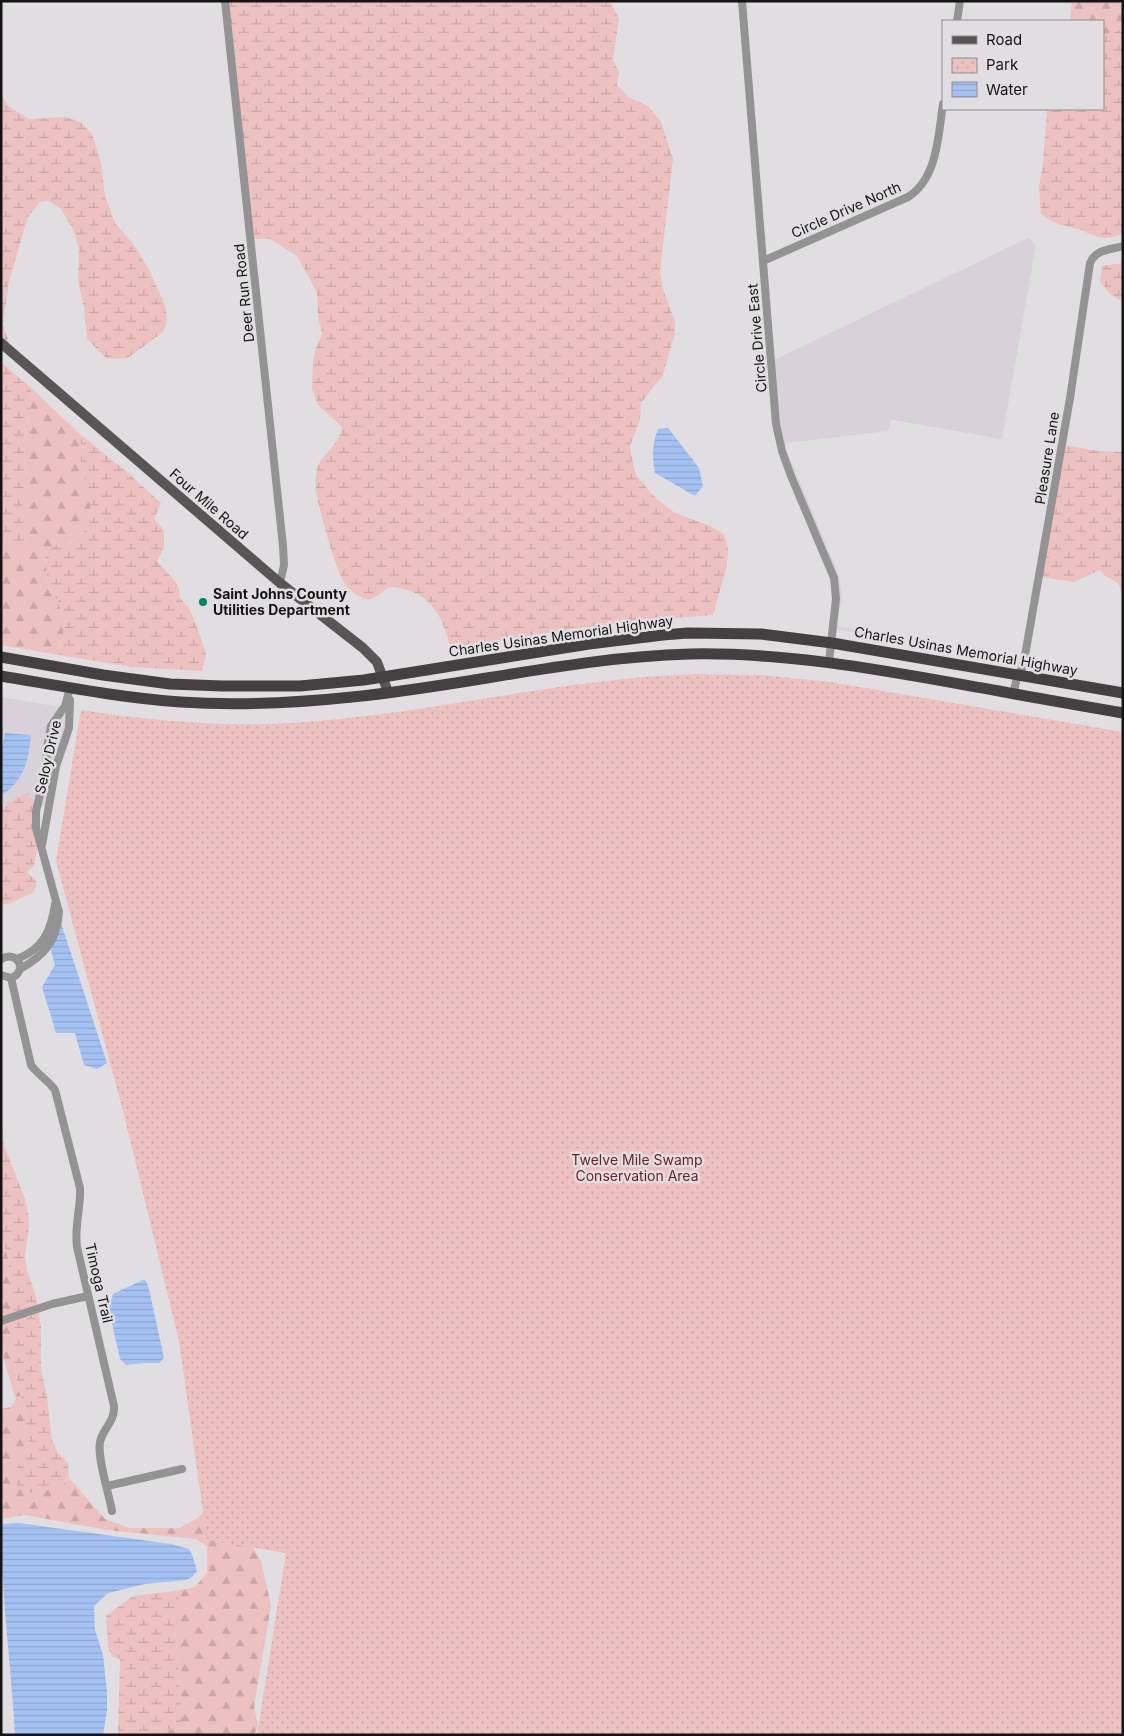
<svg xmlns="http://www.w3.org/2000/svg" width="1124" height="1736" font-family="Inter,sans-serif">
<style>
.built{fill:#d8d1da}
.forest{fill:url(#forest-firs)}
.wetland{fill:url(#wetland-marsh)}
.park{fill:url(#park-dots)}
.water{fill:url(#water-rules)}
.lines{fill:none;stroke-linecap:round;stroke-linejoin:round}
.minor{stroke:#949394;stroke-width:8}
.major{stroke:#585556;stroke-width:10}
.highway{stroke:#434041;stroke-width:11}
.poi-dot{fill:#008365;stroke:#e0dee1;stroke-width:2}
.labels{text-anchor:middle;stroke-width:5;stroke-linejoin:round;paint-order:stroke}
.street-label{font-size:14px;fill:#151415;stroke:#e0dee1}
.poi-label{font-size:14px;font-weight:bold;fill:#151415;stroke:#e0dee1;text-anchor:start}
.park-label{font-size:14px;fill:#691f25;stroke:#e0dee1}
</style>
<defs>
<pattern id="forest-firs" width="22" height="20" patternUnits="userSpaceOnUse" patternTransform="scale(1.25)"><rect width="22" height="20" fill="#edc1c0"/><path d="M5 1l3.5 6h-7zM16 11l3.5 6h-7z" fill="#caa5a4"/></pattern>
<pattern id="wetland-marsh" width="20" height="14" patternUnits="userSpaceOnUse" patternTransform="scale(1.25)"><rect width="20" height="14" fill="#edc1c0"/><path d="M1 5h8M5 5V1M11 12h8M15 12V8" fill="none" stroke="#caa5a4"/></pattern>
<pattern id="park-dots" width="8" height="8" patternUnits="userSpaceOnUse" patternTransform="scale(1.25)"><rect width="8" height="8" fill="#edc1c0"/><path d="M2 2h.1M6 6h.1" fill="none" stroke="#caa5a4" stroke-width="1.8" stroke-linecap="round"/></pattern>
<pattern id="water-rules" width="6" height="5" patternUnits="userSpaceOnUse" patternTransform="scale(1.25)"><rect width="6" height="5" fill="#a4c2f3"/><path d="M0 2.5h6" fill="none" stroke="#8ca6cf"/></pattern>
</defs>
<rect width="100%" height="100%" fill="#e0dee1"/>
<path class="built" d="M 1028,238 L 1036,245 L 1002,439 L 893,420 L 890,422 L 888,431 L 787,443 L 785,447 L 839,575 L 842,599 L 837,623 L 840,627 L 880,634 L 879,636 L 831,629 L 835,607 L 830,567 L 778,430 L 774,360 Z
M 1,697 L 73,709 L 69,742 L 60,767 L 54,802 L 38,808 L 15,798 L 1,811 L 1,796 L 22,776 L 3,736 L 1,751 Z"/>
<path class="forest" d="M 1072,1 L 1123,1 L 1123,29 L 1103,35 L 1103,21 L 1070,21 Z
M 31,388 L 81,435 L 81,464 L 90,503 L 92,517 L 87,529 L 66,546 L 54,545 L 45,552 L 47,585 L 58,601 L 65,624 L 59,655 L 1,645 L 1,532 L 5,540 L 26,545 L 22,507 L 27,481 L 23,443 L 30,412 Z
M 1,1236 L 8,1258 L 11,1301 L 15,1319 L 14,1363 L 19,1391 L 24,1405 L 29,1447 L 15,1472 L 59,1488 L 69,1478 L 105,1519 L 129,1528 L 180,1528 L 199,1517 L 212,1501 L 240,1525 L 261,1561 L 271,1606 L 254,1706 L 258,1726 L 254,1735 L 159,1735 L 164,1725 L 182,1723 L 175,1627 L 175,1607 L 180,1597 L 175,1591 L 195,1587 L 207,1573 L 207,1546 L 196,1539 L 107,1530 L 31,1516 L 24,1515 L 1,1519 L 1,1409 L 11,1407 L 16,1400 L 3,1356 L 1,1331 Z"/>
<path class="wetland" d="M 226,1 L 607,1 L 611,3 L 619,19 L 613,59 L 619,73 L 617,85 L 628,97 L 648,106 L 661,122 L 673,159 L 660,272 L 663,289 L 675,322 L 675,333 L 663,375 L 641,403 L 640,420 L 630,446 L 632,459 L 636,475 L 650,492 L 659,501 L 675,513 L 710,526 L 724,534 L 728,549 L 727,566 L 713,615 C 625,621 537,632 451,650 C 445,623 433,594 403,589 C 400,588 395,587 392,587 C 382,589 375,602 365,599 C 360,598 350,590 346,586 C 337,574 317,505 316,488 C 315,483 316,474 317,469 C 322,453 338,448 342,427 L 318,405 L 312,389 L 313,361 L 316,348 L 322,334 L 318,317 L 317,294 L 310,279 L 297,256 L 270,239 L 249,239 Z
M 1123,29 L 1123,234 C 1097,243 1096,234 1074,228 C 1058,224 1055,224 1041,214 L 1039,186 L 1043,164 L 1047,109 L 1103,109 L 1103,35 Z
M 1,93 L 8,106 L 29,119 L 66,117 L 82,123 L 92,134 L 101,163 L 105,196 L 115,223 L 134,245 L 148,268 L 165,305 L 167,321 L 163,332 L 128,358 L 107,359 L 87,339 L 84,309 L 78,279 L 79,250 L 73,229 L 61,209 L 49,201 L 40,202 L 28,217 L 9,281 L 3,324 L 10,346 L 1,338 Z
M 1123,263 L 1123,302 L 1111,295 L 1100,282 L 1102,266 Z
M 1,362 L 31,388 L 30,412 L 23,443 L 27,481 L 22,507 L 26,545 L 21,553 L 5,540 L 1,532 Z
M 81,435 L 128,473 L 161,503 L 154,519 L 164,530 L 164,548 L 157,561 L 175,581 L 179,588 L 180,598 L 188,607 L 196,624 L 206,654 L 202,671 L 132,667 L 59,655 L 65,624 L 58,601 L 47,585 L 45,552 L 54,545 L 67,546 L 87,529 L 92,517 L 90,503 L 81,464 Z
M 1063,445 L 1099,451 L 1123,452 L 1123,594 L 1118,583 L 1104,575 L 1100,570 L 1074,582 L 1042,577 Z
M 28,793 L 38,808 L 39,838 L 34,866 L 27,872 L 37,882 L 34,892 L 13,902 L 1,905 L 1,811 L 15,798 Z
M 1,1113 L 4,1145 L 25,1199 L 28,1213 L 29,1227 L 25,1256 L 27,1270 L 36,1297 L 41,1326 L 41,1369 L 47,1397 L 52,1440 L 58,1453 L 68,1463 L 69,1477 L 59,1488 L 30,1493 L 17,1485 L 15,1472 L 29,1447 L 24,1405 L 19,1391 L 14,1363 L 15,1319 L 11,1301 L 8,1258 L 1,1236 Z
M 175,1591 L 180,1597 L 175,1607 L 175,1627 L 182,1723 L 178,1731 L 172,1731 L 164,1726 L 159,1735 L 118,1735 L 120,1659 L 113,1657 L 108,1648 L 106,1616 L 133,1596 Z"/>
<path class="park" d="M 693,674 L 761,675 L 830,682 L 1123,732 L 1123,1735 L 257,1735 L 286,1553 L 207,1540 L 179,1341 L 123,1111 L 56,861 L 81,710 C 151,721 221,727 292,723 C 426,715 558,679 693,674 Z"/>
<path class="water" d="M 668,428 L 699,468 L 703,486 L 695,496 L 655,473 C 652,457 652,444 658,429 Z
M 5,733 L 29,735 L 31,737 C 27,764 25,779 1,796 L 1,751 Z
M 61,923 L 107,1063 L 97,1069 L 84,1065 L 75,1033 L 56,1033 L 42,987 L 55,965 L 51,951 Z
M 143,1280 L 146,1281 L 149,1289 L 164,1358 L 159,1363 L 143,1363 L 126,1365 L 120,1359 L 109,1310 L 113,1294 Z
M 19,1523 L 171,1544 L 189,1549 L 193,1557 L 197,1571 L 192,1577 L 186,1580 L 145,1584 L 108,1593 L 94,1606 L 95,1630 L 103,1655 L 107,1692 L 107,1711 L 103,1735 L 15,1735 C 11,1664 1,1594 1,1524 Z"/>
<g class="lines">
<path class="minor" d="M 225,1 L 283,546 L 284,565 L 280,583
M 742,1 L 776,424 L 782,451 L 791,476 L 834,578 L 836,599 L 829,662
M 957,21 L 960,1
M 763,261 L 908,197 C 938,178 938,135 943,104
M 1013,694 L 1018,674 L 1023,667 L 1070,398 L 1090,263 C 1096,249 1110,250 1123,246
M 42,845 L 56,766 L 69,728 L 70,700
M 1,959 C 17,949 29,971 11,978 L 1,975
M 17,959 C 43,949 51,931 55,904
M 20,969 C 45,955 57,941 59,912 L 36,828 L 36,811 L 46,770 L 47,748 L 51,726 L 65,706 L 70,688
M 11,978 L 31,1065 C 38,1075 48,1080 55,1090 L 80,1188 C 81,1208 74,1227 77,1247 L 114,1406 C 115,1422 103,1428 100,1442 C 97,1458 109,1494 112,1511
M 1,1321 L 52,1304 L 88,1296
M 107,1486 L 182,1469"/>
<path class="major" d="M 1,343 L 280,583 L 363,648 L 377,662 L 388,692"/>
<path class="highway" d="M 1,657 L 103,675 L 170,684 L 222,686 L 300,686 L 364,680 L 589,644 L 663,635 L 688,633 L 761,634 L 832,643 L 1123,693
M 1,676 C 61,686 121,698 181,702 C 238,706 295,703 352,697 C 465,686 576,657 690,654 C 795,652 897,673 999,691 C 1041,699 1082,706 1123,713"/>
</g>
<circle class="poi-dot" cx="203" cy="602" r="5"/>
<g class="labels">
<g class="street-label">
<text transform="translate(846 210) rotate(-24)" y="5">Circle Drive North</text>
<text transform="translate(244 293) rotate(-96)" y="5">Deer Run Road</text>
<text transform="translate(757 338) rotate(-95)" y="5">Circle Drive East</text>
<text transform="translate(1047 458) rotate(-81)" y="5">Pleasure Lane</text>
<text transform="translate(209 504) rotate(41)" y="5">Four Mile Road</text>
<text transform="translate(561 636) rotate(-8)" y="5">Charles Usinas Memorial Highway</text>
<text transform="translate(966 651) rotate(10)" y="5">Charles Usinas Memorial Highway</text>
<text transform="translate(48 757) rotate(-77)" y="5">Seloy Drive</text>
<text transform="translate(99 1283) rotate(77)" y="5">Timoga Trail</text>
</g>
<g class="poi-label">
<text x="213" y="599">Saint Johns County<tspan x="213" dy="16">Utilities Department</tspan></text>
</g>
<g class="park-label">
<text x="637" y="1165">Twelve Mile Swamp<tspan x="637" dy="16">Conservation Area</tspan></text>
</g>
</g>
<rect width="1124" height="1736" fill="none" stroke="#151415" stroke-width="5"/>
<rect x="942" y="20" width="162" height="90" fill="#e0dee1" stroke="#8f8d8f"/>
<rect x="952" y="36" width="25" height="8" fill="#585556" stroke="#8f8d8f"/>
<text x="986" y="45" font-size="15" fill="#151415">Road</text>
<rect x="952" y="58" width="25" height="15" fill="url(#park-dots)" stroke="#8f8d8f"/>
<text x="986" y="70" font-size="15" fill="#151415">Park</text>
<rect x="952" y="82" width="25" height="15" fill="url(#water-rules)" stroke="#8f8d8f"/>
<text x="986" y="95" font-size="15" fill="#151415">Water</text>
</svg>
